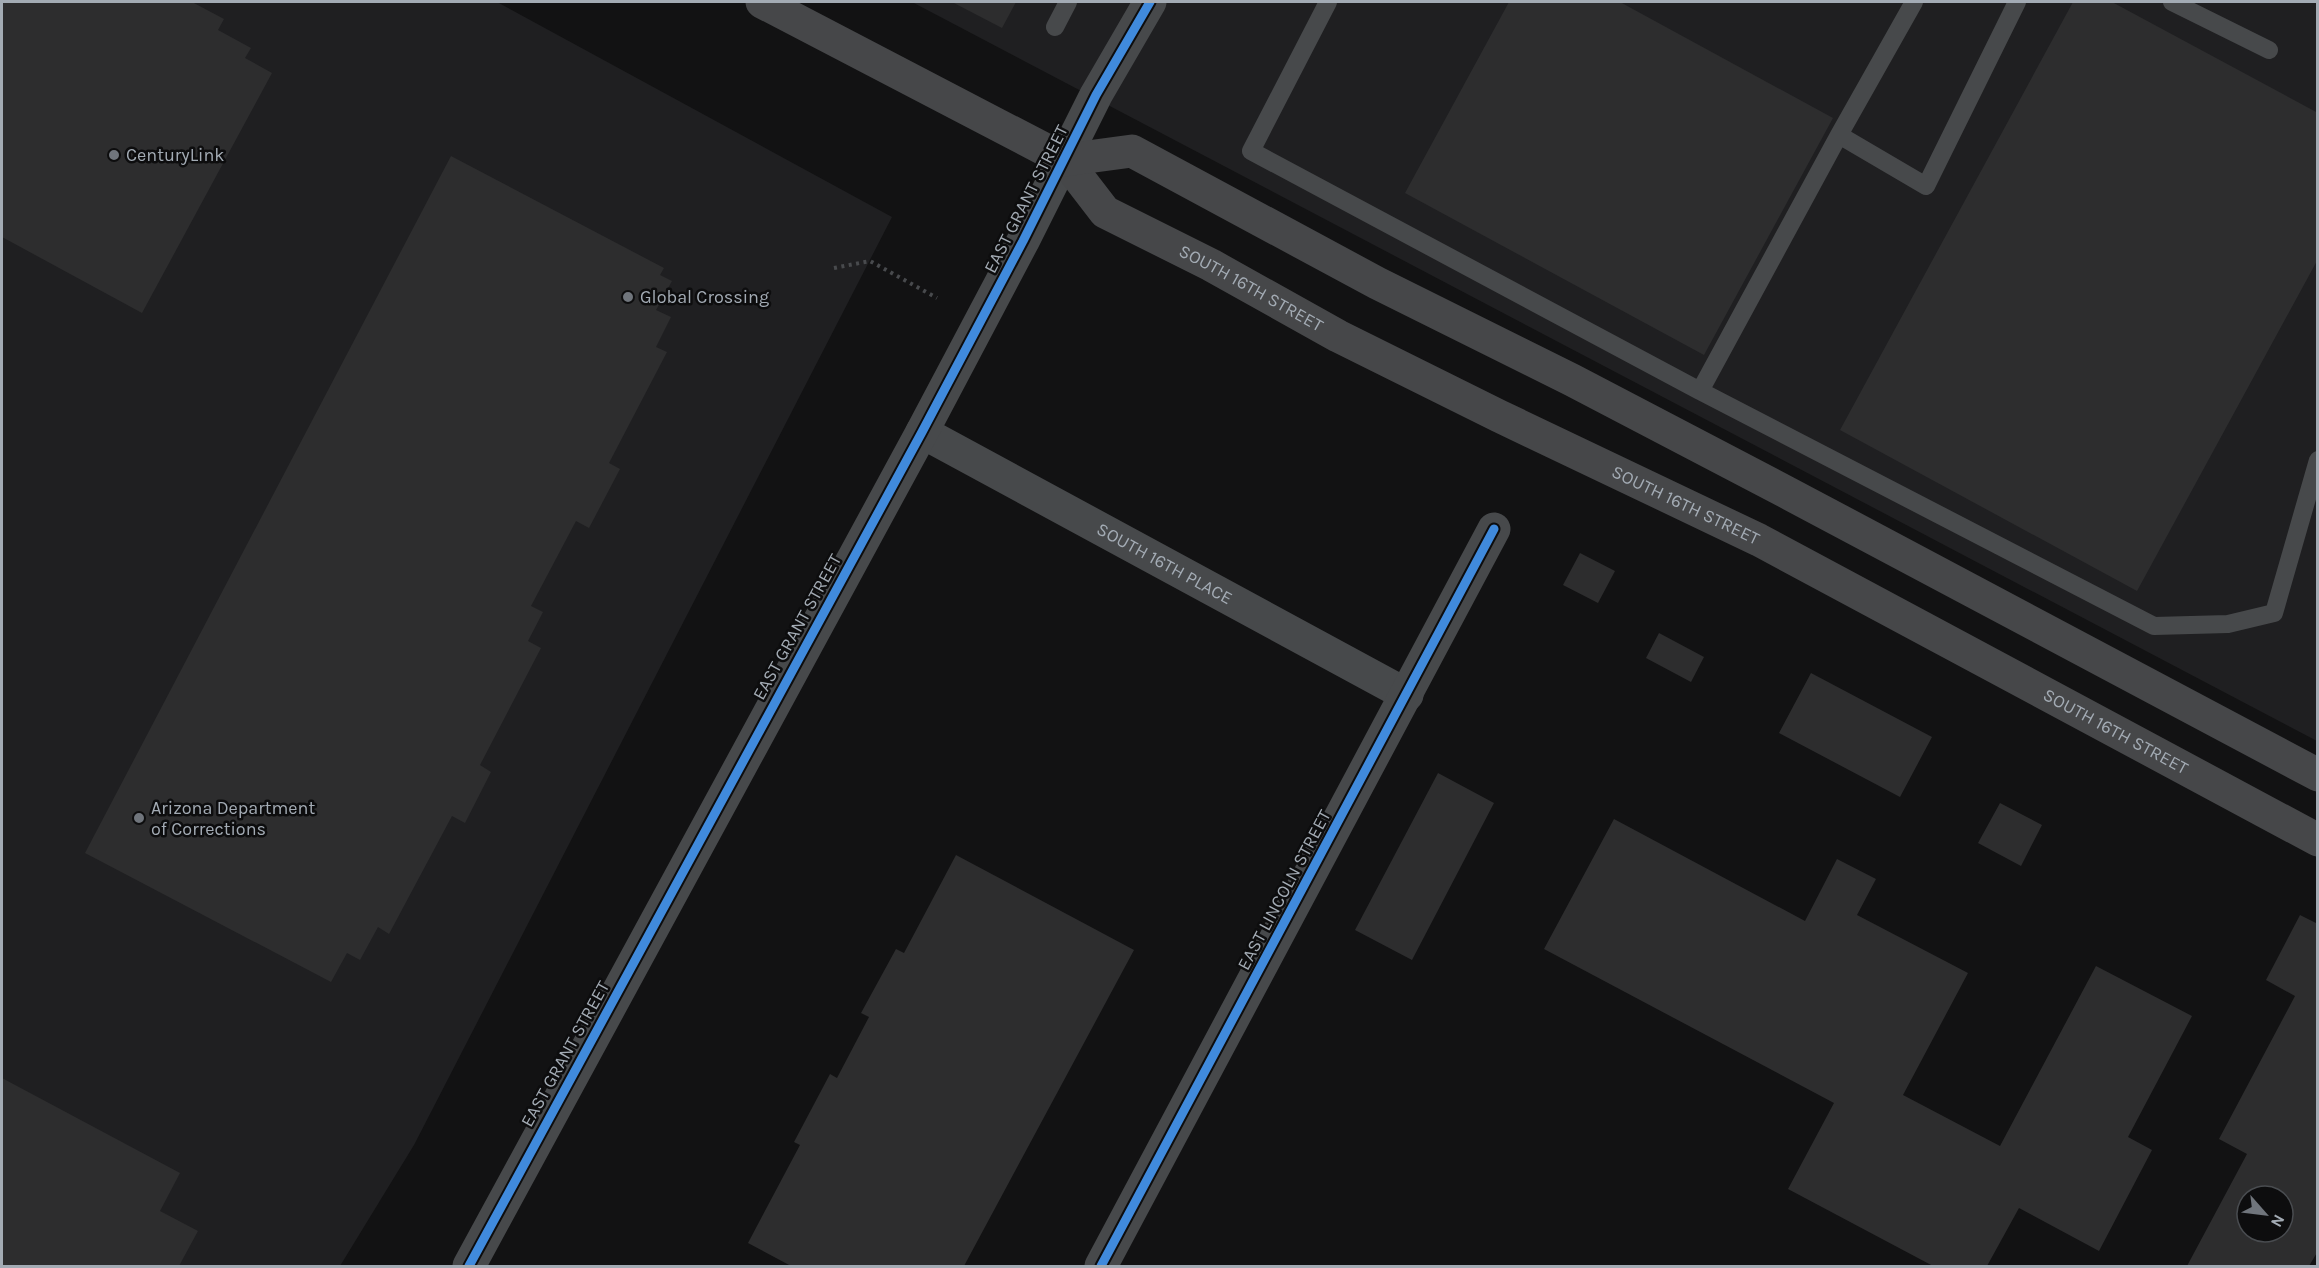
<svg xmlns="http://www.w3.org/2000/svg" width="2319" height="1268" font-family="Karla,sans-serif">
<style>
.built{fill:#1f1f21}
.building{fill:#2d2d2e;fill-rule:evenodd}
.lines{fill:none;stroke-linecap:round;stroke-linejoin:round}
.path{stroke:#484a4d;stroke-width:4;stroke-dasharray:3 4.5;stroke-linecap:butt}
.lane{stroke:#47494b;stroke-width:18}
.street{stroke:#47494b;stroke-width:33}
.secondary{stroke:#464749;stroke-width:33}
.cycleway-casing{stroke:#0d0d0e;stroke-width:13}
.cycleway{stroke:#408adc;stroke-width:9}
.poi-dot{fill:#70757c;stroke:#0d0d0e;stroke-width:2}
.labels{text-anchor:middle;stroke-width:5;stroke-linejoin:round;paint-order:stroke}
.poi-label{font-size:18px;fill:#a3abb4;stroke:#0d0d0e;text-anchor:start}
.street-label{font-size:18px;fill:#a3abb4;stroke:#0d0d0e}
</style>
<rect width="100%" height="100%" fill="#121213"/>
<path class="built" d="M 2,2 L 497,2 L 892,217 L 414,1145 L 340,1266 L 2,1266 Z
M 912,2 L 2317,2 L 2317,741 Z"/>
<path class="building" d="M 2,2 L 192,2 L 224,19 L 218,30 L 251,48 L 245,58 L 272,73 L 142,313 L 2,237 Z
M 952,2 L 1016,2 L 1002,28 Z
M 1509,2 L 1620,2 L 1833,118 L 1704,355 L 1405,193 Z
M 2073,2 L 2112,2 L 2318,113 L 2318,259 L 2137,591 L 1840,430 Z
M 451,156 L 664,268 L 660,275 L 672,281 L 656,310 L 671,317 L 656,347 L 667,352 L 609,463 L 620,469 L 589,528 L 576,521 L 531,606 L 543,612 L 528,641 L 541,648 L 480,765 L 491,772 L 465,823 L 452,816 L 389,934 L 378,927 L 360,960 L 347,953 L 331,982 L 85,853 Z
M 1580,553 L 1615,571 L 1598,603 L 1563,585 Z
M 1659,633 L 1704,657 L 1691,682 L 1646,658 Z
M 1811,673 L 1932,737 L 1900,797 L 1779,733 Z
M 1438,773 L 1494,803 L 1412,960 L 1355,930 Z
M 2000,803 L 2042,825 L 2021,866 L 1978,843 Z
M 1614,819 L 1805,921 L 1837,859 L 1876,879 L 1857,915 L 1968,973 L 1903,1095 L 2000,1146 L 2096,966 L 2192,1016 L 2128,1137 L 2152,1150 L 2099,1251 L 2019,1208 L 1987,1266 L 1933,1266 L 1788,1189 L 1834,1103 L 1544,949 Z
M 956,855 L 1134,950 L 964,1266 L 791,1266 L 748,1243 L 800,1145 L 794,1142 L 830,1074 L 837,1078 L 869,1017 L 861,1013 L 896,949 L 904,953 Z
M 2300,915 L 2318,924 L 2318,1251 L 2309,1266 L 2187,1266 L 2247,1154 L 2219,1139 L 2295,996 L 2266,980 ZM 2247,1196 L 2283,1196 L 2283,1232 L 2247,1232 Z
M 2,1078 L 180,1173 L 160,1211 L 198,1231 L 179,1266 L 2,1266 Z"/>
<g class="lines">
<path class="path" d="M 834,268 L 870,261 L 937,298"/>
<path class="lane" d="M 1328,2 L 1251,151 L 1700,391 L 1839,135 L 1914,2
M 2172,2 L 2269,50
M 1055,27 L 1068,2
M 1839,135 L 1926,186 L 2017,2
M 1700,391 L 2154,626 L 2228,624 L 2274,613 L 2318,460"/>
<g class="street">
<path id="s1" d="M 922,432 L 1407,695"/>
<path d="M 469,1266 L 922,432 L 1023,241 L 1096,95 L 1150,2"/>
<path d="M 1101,1266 L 1494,529"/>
</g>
<g class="secondary">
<path id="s2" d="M 762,2 L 1065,160 L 1105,212 L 1211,265 L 1338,336 L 1499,416 L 1759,540 L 2318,840"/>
<path d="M 1065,160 L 1132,151 L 1377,283 L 1572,380 L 1786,492 L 2318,775"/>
</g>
<g class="cycleway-casing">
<path id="cycleway" d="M 469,1266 L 922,432 L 1023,241 L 1096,95 L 1150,2
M 1101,1266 L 1494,529"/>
</g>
<use href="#cycleway" class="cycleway"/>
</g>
<g class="poi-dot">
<circle cx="114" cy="155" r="6"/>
<circle cx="628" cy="297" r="6"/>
<circle cx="139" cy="818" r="6"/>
</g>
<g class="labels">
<g class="poi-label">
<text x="126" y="161">CenturyLink</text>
<text x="640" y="303">Global Crossing</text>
<text x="151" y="814">Arizona Department<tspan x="151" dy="21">of Corrections</tspan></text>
</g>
<g class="street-label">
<text transform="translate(1026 199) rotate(-63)" y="6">EAST GRANT STREET</text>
<text dy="6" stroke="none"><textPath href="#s2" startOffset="572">SOUTH 16TH STREET</textPath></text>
<text dy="6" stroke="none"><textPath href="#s2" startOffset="1058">SOUTH 16TH STREET</textPath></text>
<text dy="6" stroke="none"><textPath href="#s1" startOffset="276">SOUTH 16TH PLACE</textPath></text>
<text transform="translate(797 627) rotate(-61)" y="6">EAST GRANT STREET</text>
<text dy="6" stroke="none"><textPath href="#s2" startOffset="1544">SOUTH 16TH STREET</textPath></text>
<text transform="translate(1284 890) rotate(-62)" y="6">EAST LINCOLN STREET</text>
<text transform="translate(565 1054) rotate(-61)" y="6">EAST GRANT STREET</text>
</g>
</g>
<rect width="2319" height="1268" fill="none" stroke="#a3abb4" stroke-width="6"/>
<g transform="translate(2265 1214) rotate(118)"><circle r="28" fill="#0d0d0e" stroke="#494c50" stroke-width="1.5"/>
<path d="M0-4.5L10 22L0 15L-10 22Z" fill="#70757c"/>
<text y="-9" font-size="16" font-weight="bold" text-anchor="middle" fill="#a3abb4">N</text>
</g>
</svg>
